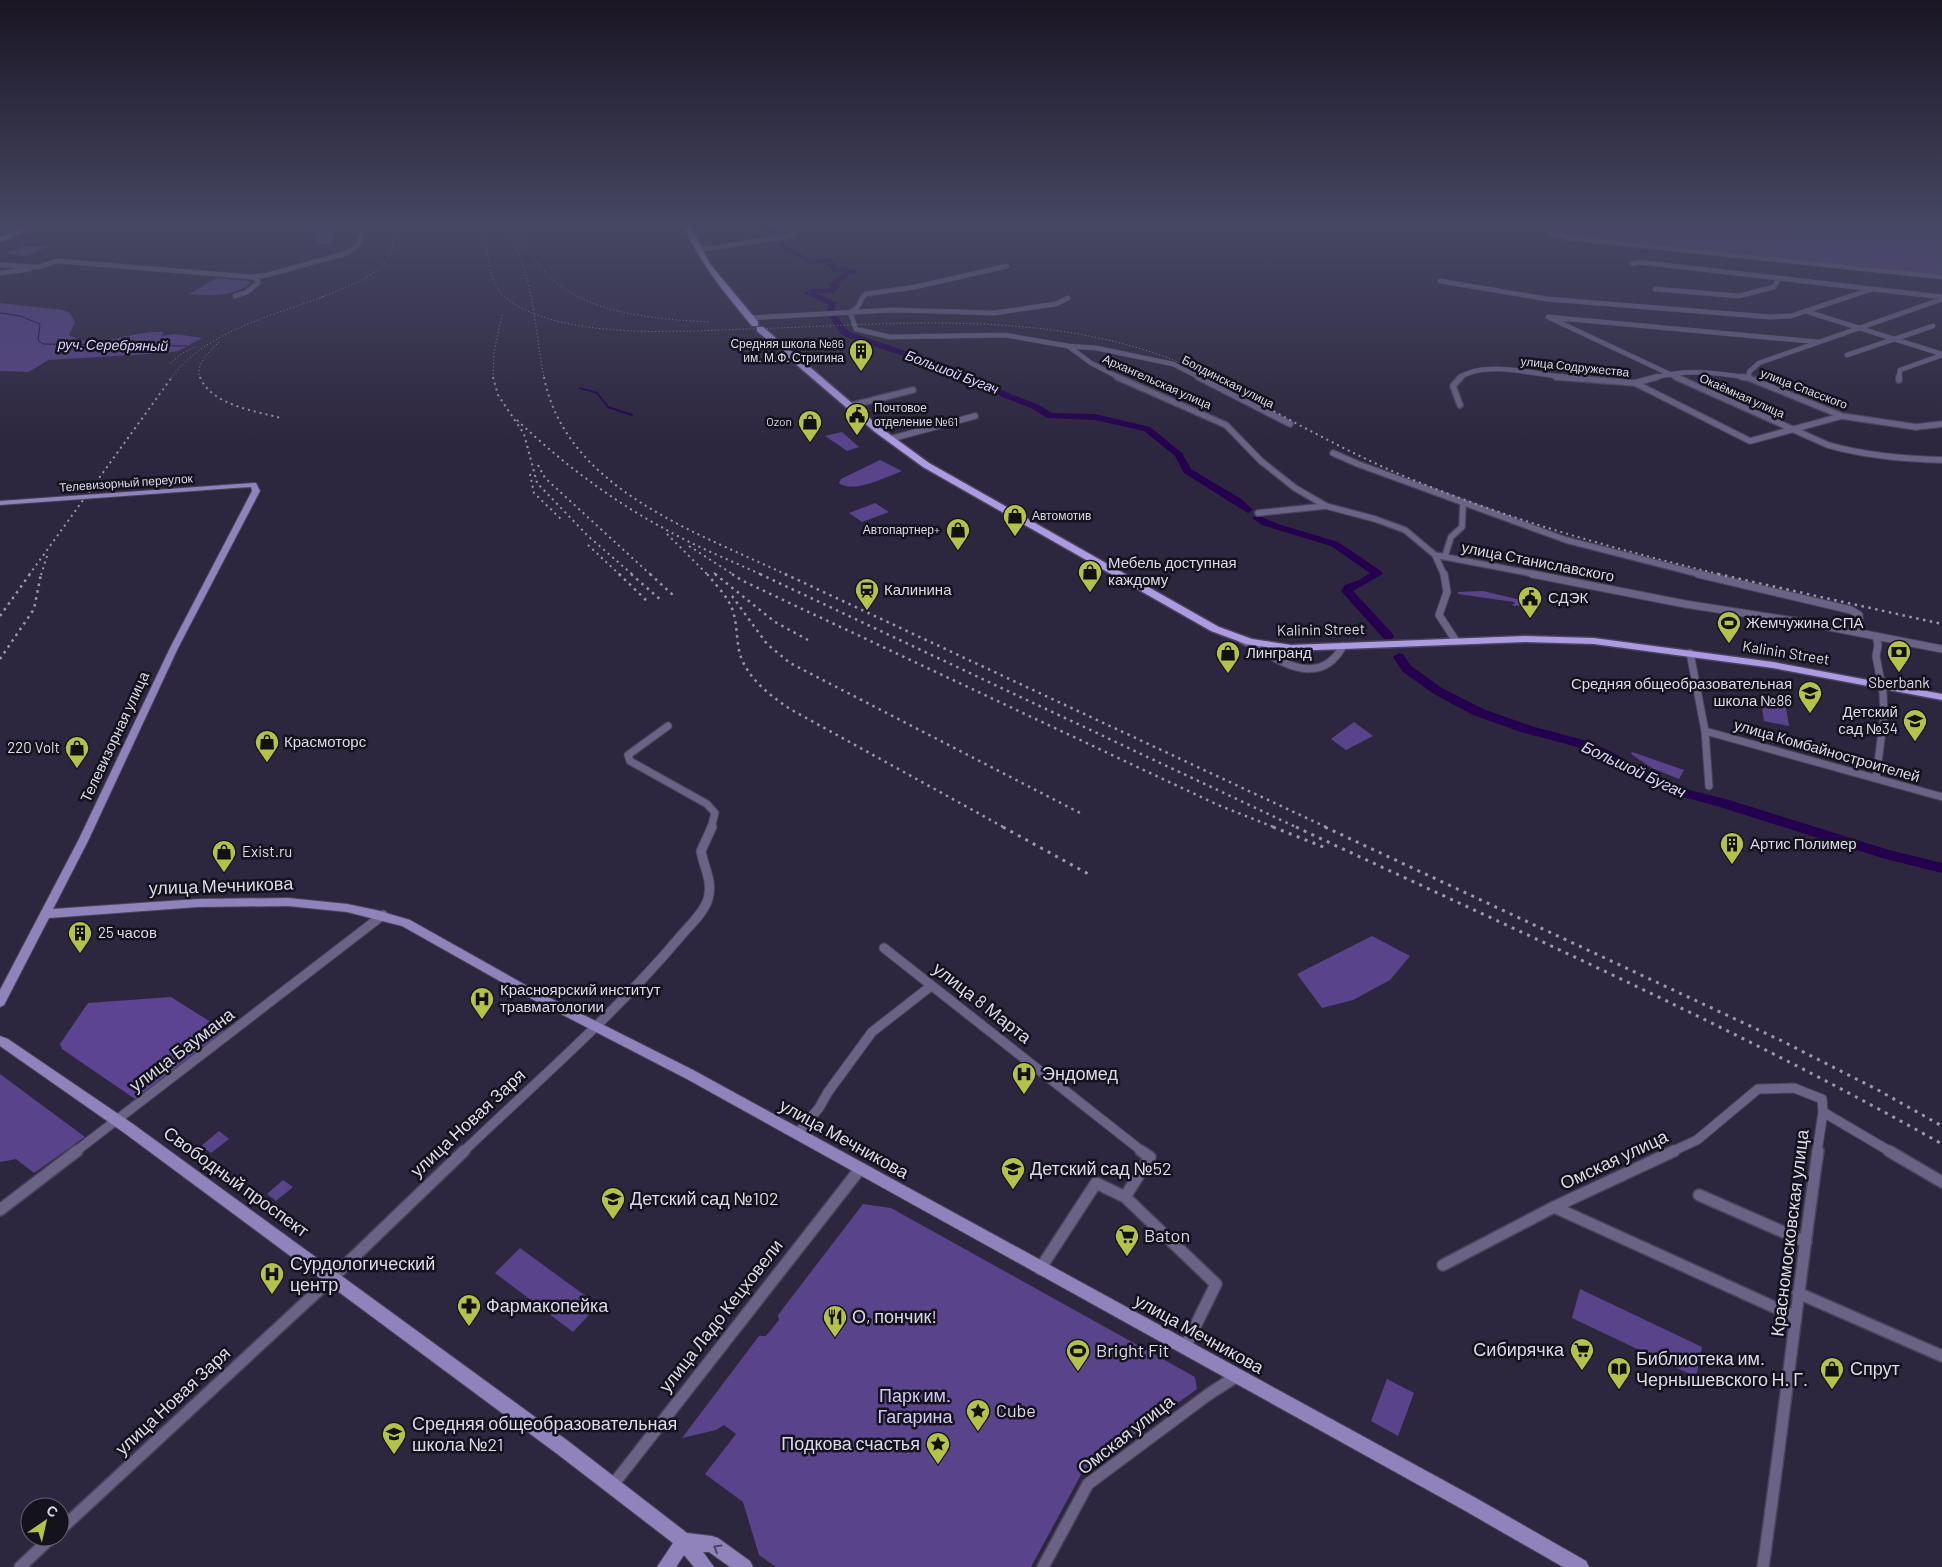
<svg xmlns="http://www.w3.org/2000/svg" width="1942" height="1567" font-family="Barlow,sans-serif">
<style>
.green{fill:#59448c}
.forest{fill:#5c4492}
.lines{fill:none;stroke-linecap:round;stroke-linejoin:round}
.stream-far1{stroke:#24004e;stroke-width:1}
.stream{stroke:#24004e;stroke-width:2}
.river{fill:#24004e;fill-rule:evenodd}
.street-far4-casing{stroke:#49435a;stroke-width:5.5}
.street-far3-casing{stroke:#49435a;stroke-width:8}
.street-far2-casing{stroke:#49435a;stroke-width:9}
.street-far1-casing{stroke:#49435a;stroke-width:11}
.street-casing{stroke:#49435a;stroke-width:14}
.secondary-casing{stroke:#49435a;stroke-width:2}
.primary-casing{stroke:#49435a;stroke-width:3}
.street-far4{stroke:#6b6386;stroke-width:4.5}
.street-far3{stroke:#6b6386;stroke-width:5.5}
.street-far2{stroke:#6b6386;stroke-width:7}
.street-far1{stroke:#6b6386;stroke-width:9}
.street{stroke:#6b6386;stroke-width:11}
.secondary{fill:#9082ba;fill-rule:evenodd}
.primary{fill:#ac9ae2;fill-rule:evenodd}
.rail-far3{stroke:#9c98ab;stroke-width:1;stroke-dasharray:1 2.5;stroke-linecap:butt}
.rail-far2{stroke:#9c98ab;stroke-width:2;stroke-dasharray:2 4;stroke-linecap:butt}
.rail-far1{stroke:#9c98ab;stroke-width:2.5;stroke-dasharray:2.5 4.5;stroke-linecap:butt}
.rail{stroke:#9c98ab;stroke-width:3;stroke-dasharray:3 5.5;stroke-linecap:butt}
.oneway{stroke:#4c4463}
.labels{text-anchor:middle;stroke-width:5;stroke-linejoin:round;paint-order:stroke}
.far-poi-label{font-size:12px;fill:#dcd9e9;stroke:#14121c;text-anchor:end}
.far-street-label{font-size:12px;fill:#dcd9e9;stroke:#14121c}
.far-water-label{font-size:14px;font-style:italic;fill:#dcd2fe;stroke:#14121c}
.street-label{font-size:15px;fill:#dcd9e9;stroke:#14121c}
.poi-label{font-size:15px;fill:#dcd9e9;stroke:#14121c;text-anchor:start}
.water-label{font-size:16px;font-style:italic;fill:#dcd2fe;stroke:#14121c}
.near-street-label{font-size:18px;fill:#dcd9e9;stroke:#14121c}
.near-poi-label{font-size:18px;fill:#dcd9e9;stroke:#14121c;text-anchor:start}
.near-park-label{font-size:18px;fill:#d2c8f4;stroke:#14121c}
</style>
<rect width="100%" height="100%" fill="#2d263f"/>
<path class="green" d="M 1547,224 L 1942,224 L 1942,277 L 1586,238 L 1553,233 Z
M 317,227 L 336,227 L 333,243 L 319,244 L 315,241 Z
M 48,245 L 52,245 L 27,256 L 5,254 L 24,246 L 35,247 Z
M 217,278 L 248,281 L 250,283 C 234,297 209,296 189,294 Z
M 0,303 L 63,310 L 70,313 L 75,322 L 69,335 C 97,352 135,329 163,332 L 162,336 L 175,334 L 202,338 L 178,351 L 166,353 L 48,360 L 29,372 L 0,371 Z
M 842,432 L 859,447 L 847,451 L 825,436 Z
M 880,460 L 902,471 C 886,477 853,494 839,483 L 841,479 Z
M 875,503 L 889,512 L 862,522 L 849,513 Z
M 1483,591 L 1525,601 L 1524,605 L 1514,606 L 1512,604 L 1515,604 L 1514,602 L 1458,594 L 1458,592 Z
M 1760,696 L 1785,701 L 1789,726 L 1764,721 Z
M 1354,722 L 1373,736 L 1346,750 L 1331,739 Z
M 1632,752 L 1684,770 L 1679,779 L 1652,768 L 1631,754 Z
M 1372,936 L 1410,956 L 1390,980 L 1353,1000 L 1322,1008 L 1297,974 Z
M 0,1074 L 85,1137 L 34,1173 L 16,1159 L 0,1162 Z
M 219,1131 L 229,1139 L 211,1153 L 201,1146 Z
M 283,1180 L 293,1187 L 276,1201 L 267,1194 Z
M 863,1204 L 891,1208 L 1195,1377 L 1197,1389 L 1083,1471 L 1031,1567 L 776,1567 L 759,1555 L 743,1502 L 705,1474 L 736,1434 L 724,1425 L 716,1430 L 682,1438 L 759,1336 L 766,1336 L 779,1320 L 778,1315 Z
M 520,1248 L 598,1305 L 573,1332 L 495,1273 Z
M 1580,1289 L 1702,1347 L 1696,1377 L 1572,1318 Z
M 1387,1379 L 1414,1393 L 1398,1436 L 1371,1421 Z"/>
<path class="forest" d="M 171,997 L 225,1031 L 135,1099 L 62,1049 L 60,1044 L 88,1003 Z"/>
<g class="lines">
<path class="stream-far1" d="M 0,313 L 20,316 L 40,324 L 38,340 L 43,344 L 187,346"/>
<path class="stream" d="M 580,388 L 597,393 L 608,407 L 632,415"/>
<path class="river" d="M 762,224 L 768,224 L 786,246 L 813,260 L 831,259 L 838,268 L 844,267 L 856,270 L 856,274 L 848,276 L 837,284 L 840,287 L 833,293 L 815,293 L 836,302 L 834,312 L 847,330 L 852,333 L 948,365 L 961,374 L 982,378 L 1008,393 L 1037,404 L 1052,413 L 1095,414 L 1150,427 L 1182,453 L 1191,469 L 1241,499 L 1253,510 L 1248,513 L 1184,473 L 1175,456 L 1144,431 L 1095,420 L 1047,418 L 1031,408 L 1002,397 L 976,382 L 955,378 L 942,369 L 846,337 L 841,334 L 826,312 L 829,305 L 804,293 L 811,289 L 828,289 L 831,287 L 828,285 L 845,272 L 833,272 L 826,263 L 809,264 L 793,254 L 781,248 Z
M 1257,515 L 1278,524 L 1338,542 L 1381,571 L 1383,573 L 1381,575 L 1353,591 L 1392,633 L 1394,636 L 1392,639 L 1384,639 L 1341,591 L 1345,585 L 1359,580 L 1370,573 L 1331,546 L 1262,525 L 1252,518 Z
M 1399,653 L 1403,654 L 1411,666 L 1442,688 L 1483,709 L 1531,726 L 1587,741 L 1610,751 L 1647,773 L 1689,790 L 1729,800 L 1889,850 L 1942,863 L 1942,873 L 1882,858 L 1720,807 L 1680,796 L 1637,779 L 1600,757 L 1577,747 L 1521,732 L 1473,715 L 1434,694 L 1403,672 L 1393,657 Z"/>
<g class="street-far4-casing">
<path id="street-far4" d="M 142,224 L 195,227 L 210,224
M 1545,224 L 1550,233 L 1568,238 L 1942,277
M 699,250 L 790,236 L 795,232 L 797,224
M 1632,264 L 1638,262 L 1942,297
M 0,265 L 39,267 L 57,261 L 252,277 L 267,275 L 347,253 L 358,245 L 363,229 L 361,226
M 1007,266 L 915,287 L 866,294 C 858,299 863,307 850,312 L 856,329 L 890,337 L 1005,335 L 1068,346 L 1091,363 L 1120,378
M 0,273 L 30,269
M 1440,281 L 1547,299 L 1770,317 L 1791,316 L 1872,289
M 1655,289 L 1739,296 L 1774,287 L 1779,278
M 235,296 L 247,292 L 258,283 L 258,279 L 252,277
M 1805,311 L 1942,354
M 750,318 L 892,310 L 994,313 L 1056,304 L 1068,298
M 1068,346 L 1096,348 L 1173,364 L 1201,378
M 1847,355 L 1933,326
M 1459,378 C 1486,359 1541,376 1573,378
M 1652,378 C 1688,369 1713,372 1750,378
M 1678,378 L 1548,317 L 1819,342
M 1749,378 L 1749,372 L 1759,363 L 1942,299
M 1899,378 L 1900,370 L 1942,355"/>
</g>
<g class="street-far3-casing">
<path id="street-far3" d="M 1117,377 L 1226,425 L 1261,461 L 1295,488 L 1326,506
M 1198,377 L 1290,424
M 1556,377 L 1635,383 L 1657,377
M 1676,377 L 1828,445 C 1866,456 1903,459 1942,460
M 1742,377 L 1749,378 L 1842,416 L 1916,427 L 1942,424
M 1899,380 L 1899,377
M 1635,383 L 1750,441 L 1842,416
M 1460,405 L 1453,386 L 1461,377
M 849,406 L 913,390
M 890,439 L 975,416
M 1333,453 L 1358,464 L 1566,540 L 1703,575
M 1258,513 L 1326,506 L 1375,519 L 1405,530 L 1435,555 L 1444,575
M 1435,555 L 1539,575
M 1445,556 L 1451,537 L 1462,527 L 1463,503"/>
</g>
<g class="street-far2-casing">
<path id="street-far2" d="M 1444,574 L 1447,592 L 1439,615 L 1456,641
M 1532,574 L 1685,604 L 1814,624 L 1942,649
M 1698,574 L 1851,610 L 1859,615 L 1860,633
M 1876,636 L 1878,645 L 1876,656 L 1883,693 L 1884,716 L 1876,778
M 1242,640 C 1274,657 1318,692 1343,646
M 1690,653 L 1705,731 L 1709,786
M 668,726 L 628,755 L 630,761 L 707,804 L 715,813 L 711,828
M 1705,731 L 1942,797"/>
</g>
<g class="street-far1-casing">
<path id="street-far1" d="M 884,948 L 1143,1152
M 797,1134 L 819,1108 L 828,1092 L 872,1032 L 931,986
M 75,1152 L 383,915
M 463,1152 C 536,1082 613,1016 679,938 C 688,927 704,913 708,899 C 713,881 704,868 701,851 L 712,827
M 1671,1152 L 1697,1140 L 1758,1089 L 1794,1088 L 1822,1099 L 1823,1112 L 1891,1152
M 1817,1152 L 1823,1112"/>
</g>
<g class="street-casing">
<path id="street" d="M 1141,1151 L 1150,1157 L 1125,1197 L 1216,1284 L 1185,1347
M 1889,1151 L 1942,1182
M 1699,1195 L 1806,1242
M 1554,1207 L 1796,1317
M 0,1210 L 77,1151
M 1443,1265 L 1554,1207 L 1674,1151
M 1040,1269 L 1096,1183 L 1125,1197
M 1798,1293 L 1942,1356
M 612,1486 L 860,1169
M 60,1530 L 332,1278 L 464,1151
M 20,1567 L 52,1537
M 1043,1567 L 1088,1484 L 1209,1394 L 1237,1376
M 1763,1567 C 1783,1428 1798,1289 1818,1151"/>
</g>
<g class="secondary-casing">
<path id="secondary" d="M 253,483 L 256,483 L 260,491 L 178,648 L 88,841 L 53,909 L 198,899 L 288,898 L 347,904 L 376,910 L 410,920 L 538,992 L 693,1070 L 1474,1497 L 1586,1561 L 1589,1567 L 1563,1567 L 1462,1509 L 685,1078 L 530,998 L 402,926 L 347,912 L 288,906 L 198,907 L 49,918 L 4,1005 L 0,1007 L 0,990 L 78,841 L 170,648 L 252,491 L 251,487 L 234,488 L 0,505 L 0,501 Z
M 0,1036 L 8,1039 L 133,1124 L 568,1441 L 687,1533 L 712,1536 L 718,1538 L 750,1561 L 753,1567 L 730,1567 L 709,1552 L 703,1552 L 714,1567 L 694,1567 L 684,1555 L 676,1567 L 657,1567 L 673,1543 L 556,1453 L 123,1132 L 0,1046 Z"/>
</g>
<g class="primary-casing">
<path id="primary" d="M 33,224 L 42,224 L 0,242 L 0,238 Z
M 683,224 L 689,224 L 710,264 L 758,322 L 758,326 L 752,326 C 726,294 699,263 683,224 Z
M 757,327 L 763,327 L 881,428 L 929,463 L 1219,627 L 1252,639 L 1291,645 L 1525,636 L 1594,638 L 1773,662 L 1942,694 L 1942,700 L 1773,668 L 1594,644 L 1525,642 L 1291,651 L 1246,644 L 1211,631 L 923,467 L 875,432 L 757,331 Z"/>
</g>
<use href="#street-far4" class="street-far4"/>
<use href="#street-far3" class="street-far3"/>
<use href="#street-far2" class="street-far2"/>
<use href="#street-far1" class="street-far1"/>
<use href="#street" class="street"/>
<use href="#secondary" class="secondary"/>
<use href="#primary" class="primary"/>
<path class="rail-far3" d="M 483,224 C 488,247 486,283 507,299 C 564,341 682,331 751,329 C 903,324 1072,305 1213,378
M 503,224 C 534,269 534,326 544,378
M 516,231 C 526,247 536,264 550,277 C 590,315 657,319 709,322
M 319,298 C 340,290 384,275 391,252 C 394,243 392,233 393,224
M 170,364 L 181,354 L 196,346
M 171,378 C 206,331 272,316 325,296
M 200,378 C 195,364 210,351 219,342
M 493,378 L 494,352 L 502,315"/>
<path class="rail-far2" d="M 200,377 C 211,405 255,411 281,418
M 493,377 L 498,395 L 524,434 L 537,483 L 588,536 L 633,575
M 544,377 C 566,489 696,532 787,575
M 1210,377 C 1273,410 1334,446 1399,474 C 1503,518 1613,549 1723,575
M 517,420 C 561,462 611,500 665,529 C 696,547 730,560 762,575
M 538,465 L 545,478 L 651,575
M 530,474 L 534,493 L 563,521
M 667,534 L 708,575
M 588,545 L 620,575
M 689,546 L 734,575
M 714,573 L 717,575
M 29,575 L 172,377
M 41,575 L 47,556"/>
<path class="rail-far1" d="M 619,574 L 648,602
M 631,574 L 662,601
M 650,574 L 674,596
M 707,574 C 717,586 731,600 734,615 C 738,631 736,645 742,660 C 752,682 771,696 790,709 L 1005,828
M 715,574 L 775,622 L 808,640
M 732,574 L 743,581 L 1218,805 L 1276,828
M 760,574 L 1298,828
M 785,574 L 1328,828
M 1718,574 L 1942,624
M 732,596 L 767,644 L 790,663 L 1082,814
M 0,616 L 30,574
M 0,659 L 34,609 L 41,574"/>
<path class="rail" d="M 1003,827 L 1092,876
M 1273,827 L 1326,848
M 1296,827 C 1513,929 1733,1026 1942,1144
M 1325,827 L 1780,1040 L 1878,1090 L 1942,1126"/>
</g>
<defs><path id="oneway-chevron" d="M-2-3.5L2.5 0L-2 3.5" fill="none" stroke-width="1.6" stroke-linecap="round" stroke-linejoin="round" transform="scale(1.25)"/></defs>
<use class="oneway" href="#oneway-chevron" transform="translate(717 1548) rotate(-149)"/>
<linearGradient id="sky" x2="0" y2="1"><stop stop-color="#191523"/><stop offset="0.51" stop-color="#464763"/><stop offset="1" stop-color="#464763" stop-opacity="0"/></linearGradient>
<rect width="1942" height="443" fill="url(#sky)"/>
<defs>
<g id="building-pin" transform="scale(1.25)"><path d="M0 17L-7.5 6A9.5 9.5 0 1 1 7.5 6Z" fill="#b4c24a" stroke="#14121c"/><path d="M-4-6H4V6H1V3H-1V6H-4ZM-2.5-4.3h1.7v1.8h-1.7ZM.8-4.3h1.7v1.8H.8ZM-2.5-1h1.7V.8h-1.7ZM.8-1h1.7V.8H.8Z" fill="#111"/></g>
<g id="civic-pin" transform="scale(1.25)"><path d="M0 17L-7.5 6A9.5 9.5 0 1 1 7.5 6Z" fill="#b4c24a" stroke="#14121c"/><path d="M-.6-6.5H3V-4.5H.6V-3L4-1V1h2V6H-6V1h2V-1L-.6-3ZM-1.2 2.5V6h2.4V2.5Z" fill="#111"/></g>
<g id="shop-pin" transform="scale(1.25)"><path d="M0 17L-7.5 6A9.5 9.5 0 1 1 7.5 6Z" fill="#b4c24a" stroke="#14121c"/><path d="M-5-2.5h2.3a2.7 3.5 0 0 1 5.4 0H5L5.5 6h-11ZM-1.5-2.5h3a1.5 2.3 0 0 0-3 0Z" fill="#111"/></g>
<g id="station-pin" transform="scale(1.25)"><path d="M0 17L-7.5 6A9.5 9.5 0 1 1 7.5 6Z" fill="#b4c24a" stroke="#14121c"/><path d="M-3-6H3Q5-6 5-4V2Q5 4 3 4L4.5 6H3L1.5 4h-3L-3 6H-4.5L-3 4Q-5 4-5 2V-4Q-5-6-3-6ZM-3.5-4v3h7v-3ZM-3.5 1v1.5H-2V1ZM2 1v1.5H3.5V1Z" fill="#111"/></g>
<g id="stadium-pin" transform="scale(1.25)"><path d="M0 17L-7.5 6A9.5 9.5 0 1 1 7.5 6Z" fill="#b4c24a" stroke="#14121c"/><path d="M0-5a6.5 5 0 1 0 0 10a6.5 5 0 1 0 0-10ZM-3.5-1.8h7v3.6h-7Z" fill="#111"/></g>
<g id="bank-pin" transform="scale(1.25)"><path d="M0 17L-7.5 6A9.5 9.5 0 1 1 7.5 6Z" fill="#b4c24a" stroke="#14121c"/><path d="M-6-4H6V4H-6ZM0-2.3a2.3 2.3 0 1 0 0 4.6a2.3 2.3 0 1 0 0-4.6Z" fill="#111"/></g>
<g id="school-pin" transform="scale(1.25)"><path d="M0 17L-7.5 6A9.5 9.5 0 1 1 7.5 6Z" fill="#b4c24a" stroke="#14121c"/><path d="M0-5L7-2L0 1L-7-2ZM-4 1L0 2.5L4 1V4Q0 6-4 4Z" fill="#111"/></g>
<g id="hospital-pin" transform="scale(1.25)"><path d="M0 17L-7.5 6A9.5 9.5 0 1 1 7.5 6Z" fill="#b4c24a" stroke="#14121c"/><path d="M-5-5h3v3.5h4V-5h3V5h-3V1.5h-4V5h-3Z" fill="#111"/></g>
<g id="supermarket-pin" transform="scale(1.25)"><path d="M0 17L-7.5 6A9.5 9.5 0 1 1 7.5 6Z" fill="#b4c24a" stroke="#14121c"/><path d="M-6-5.5h2.5l.6 2H6L4.5 2H-2.5L-4.4-4H-6ZM-1.5 3.2a1.3 1.3 0 1 0 .1 0ZM3 3.2a1.3 1.3 0 1 0 .1 0Z" fill="#111"/></g>
<g id="pharmacy-pin" transform="scale(1.25)"><path d="M0 17L-7.5 6A9.5 9.5 0 1 1 7.5 6Z" fill="#b4c24a" stroke="#14121c"/><path d="M-2-6h4v4h4v4h-4v4h-4v-4h-4v-4h4Z" fill="#111"/></g>
<g id="restaurant-pin" transform="scale(1.25)"><path d="M0 17L-7.5 6A9.5 9.5 0 1 1 7.5 6Z" fill="#b4c24a" stroke="#14121c"/><path d="M-5-6h1v4h1v-4h1v4h1v-4h1v5L-1.5 .5V6h-2V.5L-5-1ZM5-6V6H3V1.5H1.5Q1.5-4 5-6Z" fill="#111"/></g>
<g id="library-pin" transform="scale(1.25)"><path d="M0 17L-7.5 6A9.5 9.5 0 1 1 7.5 6Z" fill="#b4c24a" stroke="#14121c"/><path d="M-6-4Q-3-5.5-.7-3.5V5Q-3 3-6 4ZM6-4Q3-5.5 .7-3.5V5Q3 3 6 4Z" fill="#111"/></g>
<g id="sight-pin" transform="scale(1.25)"><path d="M0 17L-7.5 6A9.5 9.5 0 1 1 7.5 6Z" fill="#b4c24a" stroke="#14121c"/><path d="M0-6L1.8-2.2L6-1.7L2.9 1.2L3.7 5.4L0 3.3L-3.7 5.4L-2.9 1.2L-6-1.7L-1.8-2.2Z" fill="#111"/></g>
</defs>
<g fill-rule="evenodd">
<use href="#building-pin" x="861" y="351"/>
<use href="#civic-pin" x="857" y="415"/>
<use href="#shop-pin" x="810" y="422"/>
<use href="#shop-pin" x="1015" y="516"/>
<use href="#shop-pin" x="958" y="530"/>
<use href="#shop-pin" x="1090" y="572"/>
<use href="#station-pin" x="867" y="590"/>
<use href="#civic-pin" x="1530" y="598"/>
<use href="#stadium-pin" x="1729" y="623"/>
<use href="#bank-pin" x="1899" y="652"/>
<use href="#shop-pin" x="1228" y="653"/>
<use href="#school-pin" x="1810" y="693"/>
<use href="#school-pin" x="1915" y="721"/>
<use href="#shop-pin" x="267" y="742"/>
<use href="#shop-pin" x="77" y="748"/>
<use href="#building-pin" x="1732" y="844"/>
<use href="#shop-pin" x="224" y="852"/>
<use href="#building-pin" x="80" y="933"/>
<use href="#hospital-pin" x="482" y="999"/>
<use href="#hospital-pin" x="1024" y="1074"/>
<use href="#school-pin" x="1013" y="1169"/>
<use href="#school-pin" x="613" y="1199"/>
<use href="#supermarket-pin" x="1127" y="1236"/>
<use href="#hospital-pin" x="272" y="1274"/>
<use href="#pharmacy-pin" x="469" y="1306"/>
<use href="#restaurant-pin" x="835" y="1317"/>
<use href="#supermarket-pin" x="1582" y="1350"/>
<use href="#stadium-pin" x="1078" y="1351"/>
<use href="#library-pin" x="1619" y="1369"/>
<use href="#shop-pin" x="1832" y="1369"/>
<use href="#sight-pin" x="978" y="1411"/>
<use href="#school-pin" x="394" y="1434"/>
<use href="#sight-pin" x="938" y="1444"/>
</g>
<g class="labels">
<g class="far-poi-label">
<text x="844" y="348">Средняя школа №86<tspan x="844" dy="14">им. М.Ф. Стригина</tspan></text>
<text x="874" y="412" text-anchor="start">Почтовое<tspan x="874" dy="14">отделение №61</tspan></text>
<text x="792" y="426">Ozon</text>
<text x="1032" y="520" text-anchor="start">Автомотив</text>
<text x="940" y="534">Автопартнер+</text>
</g>
<g class="far-street-label">
<text transform="translate(1575 367) rotate(6)" y="4">улица Содружества</text>
<text transform="translate(1157 382) rotate(24)" y="4">Архангельская улица</text>
<text transform="translate(1228 382) rotate(27)" y="4">Болдинская улица</text>
<text transform="translate(1804 389) rotate(21)" y="4">улица Спасского</text>
<text transform="translate(1742 396) rotate(24)" y="4">Окаёмная улица</text>
<text transform="translate(126 483) rotate(-4)" y="4">Телевизорный переулок</text>
</g>
<g class="far-water-label">
<text transform="translate(113 345) rotate(1)" y="5">руч. Серебряный</text>
<text transform="translate(952 372) rotate(21)" y="5">Большой Бугач</text>
</g>
<g class="street-label">
<text transform="translate(1538 562) rotate(11)" y="5">улица Станиславского</text>
<text transform="translate(1321 630) rotate(-1)" y="5">Kalinin Street</text>
<text transform="translate(1786 653) rotate(9)" y="5">Kalinin Street</text>
<text transform="translate(115 737) rotate(-65)" y="5">Телевизорная улица</text>
<text transform="translate(1827 751) rotate(16)" y="5">улица Комбайностроителей</text>
</g>
<g class="poi-label">
<text x="1108" y="568">Мебель доступная<tspan x="1108" dy="17">каждому</tspan></text>
<text x="884" y="595">Калинина</text>
<text x="1548" y="603">СДЭК</text>
<text x="1746" y="628">Жемчужина СПА</text>
<text x="1246" y="658">Лингранд</text>
<text x="1899" y="688" text-anchor="middle">Sberbank</text>
<text x="1792" y="689" text-anchor="end">Средняя общеобразовательная<tspan x="1792" dy="17">школа №86</tspan></text>
<text x="1898" y="717" text-anchor="end">Детский<tspan x="1898" dy="17">сад №34</tspan></text>
<text x="284" y="747">Красмоторс</text>
<text x="60" y="753" text-anchor="end">220 Volt</text>
<text x="1750" y="849">Артис Полимер</text>
<text x="242" y="857">Exist.ru</text>
<text x="98" y="938">25 часов</text>
<text x="500" y="995">Красноярский институт<tspan x="500" dy="17">травматологии</tspan></text>
</g>
<g class="water-label">
<text transform="translate(1634 769) rotate(25)" y="6">Большой Бугач</text>
</g>
<g class="near-street-label">
<text transform="translate(221 886) rotate(-2)" y="6">улица Мечникова</text>
<text transform="translate(982 1003) rotate(38)" y="6">улица 8 Марта</text>
<text transform="translate(182 1050) rotate(-37)" y="6">улица Баумана</text>
<text transform="translate(468 1123) rotate(-43)" y="6">улица Новая Заря</text>
<text transform="translate(844 1139) rotate(29)" y="6">улица Мечникова</text>
<text transform="translate(1614 1160) rotate(-25)" y="6">Омская улица</text>
<text transform="translate(236 1182) rotate(36)" y="6">Свободный проспект</text>
<text transform="translate(1790 1233) rotate(-83)" y="6">Красномосковская улица</text>
<text transform="translate(721 1316) rotate(-52)" y="6">улица Ладо Кецховели</text>
<text transform="translate(1199 1334) rotate(29)" y="6">улица Мечникова</text>
<text transform="translate(173 1401) rotate(-43)" y="6">улица Новая Заря</text>
<text transform="translate(1126 1435) rotate(-38)" y="6">Омская улица</text>
</g>
<g class="near-poi-label">
<text x="1042" y="1080">Эндомед</text>
<text x="1030" y="1175">Детский сад №52</text>
<text x="630" y="1205">Детский сад №102</text>
<text x="1144" y="1242">Baton</text>
<text x="290" y="1270">Сурдологический<tspan x="290" dy="21">центр</tspan></text>
<text x="486" y="1312">Фармакопейка</text>
<text x="852" y="1323">О, пончик!</text>
<text x="1564" y="1356" text-anchor="end">Сибирячка</text>
<text x="1096" y="1357">Bright Fit</text>
<text x="1636" y="1365">Библиотека им.<tspan x="1636" dy="21">Чернышевского Н. Г.</tspan></text>
<text x="1850" y="1375">Спрут</text>
<text x="996" y="1417">Cube</text>
<text x="412" y="1430">Средняя общеобразовательная<tspan x="412" dy="21">школа №21</tspan></text>
<text x="920" y="1450" text-anchor="end">Подкова счастья</text>
</g>
<g class="near-park-label">
<text x="915" y="1402">Парк им.<tspan x="915" dy="21">Гагарина</tspan></text>
</g>
</g>
<g transform="translate(45 1522) rotate(34)"><circle r="24" fill="#14121c" stroke="#64626e"/>
<path d="M0-4L9 19L0 12L-9 19Z" fill="#b4c24a"/>
<text y="-8" font-size="14" font-weight="bold" text-anchor="middle" fill="#dcd9e9">С</text>
</g>
</svg>
